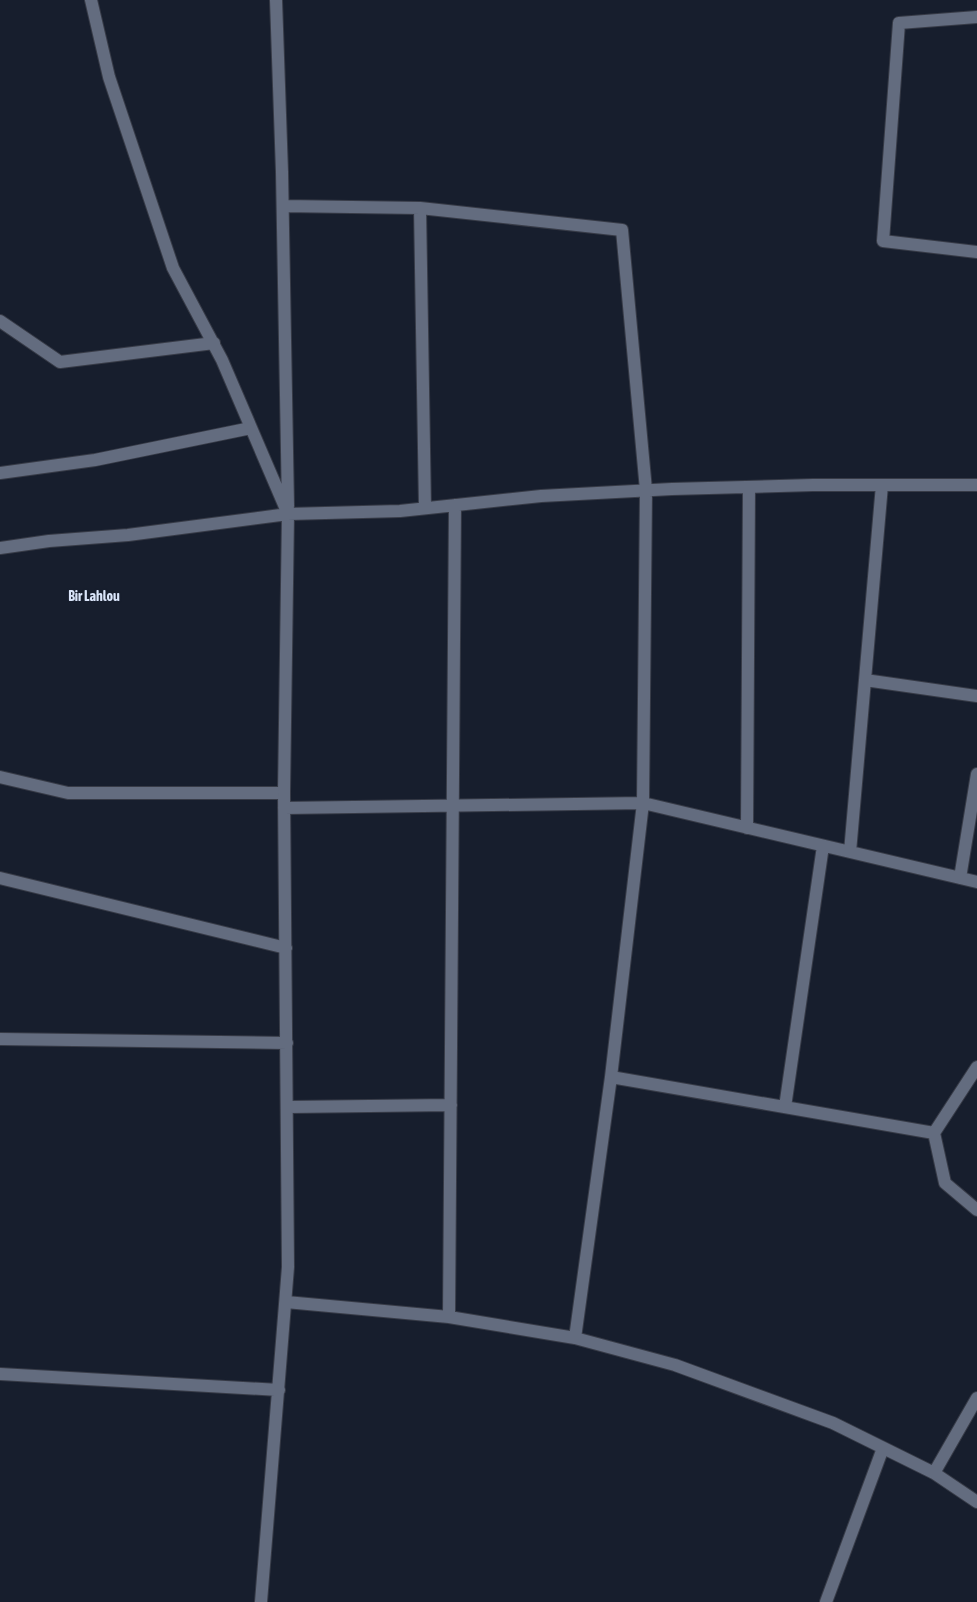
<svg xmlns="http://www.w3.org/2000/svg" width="977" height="1602" font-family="'Asap Condensed',sans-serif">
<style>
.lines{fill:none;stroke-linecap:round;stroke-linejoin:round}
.service-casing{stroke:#373b47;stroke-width:14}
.minor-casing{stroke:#373b47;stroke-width:14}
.service{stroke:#636c7f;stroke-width:12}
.minor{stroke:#636c7f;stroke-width:12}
.labels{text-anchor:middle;stroke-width:4;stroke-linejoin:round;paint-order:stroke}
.district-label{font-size:14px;font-weight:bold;fill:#dae5fa;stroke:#171e2d}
</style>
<rect width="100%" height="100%" fill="#171e2d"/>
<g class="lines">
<g class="service-casing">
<path id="service" d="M 0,777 L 68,793 L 284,793"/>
</g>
<g class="minor-casing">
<path id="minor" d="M 91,0 L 109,77 L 173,268 L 222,360 L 288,514
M 276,0 L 282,172 L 288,506
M 977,17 L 899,23 L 883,241 L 977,252
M 283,206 L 420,208 L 622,230 L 646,490 L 643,803 L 611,1077 L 575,1338
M 420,208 L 425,508
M 0,321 L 60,362 L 214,343
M 0,473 L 95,460 L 251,428
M 0,548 L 49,541 L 128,535 L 288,514
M 865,680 L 977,696
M 284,808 L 643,803 L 977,882
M 747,828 L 749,487
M 850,852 L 882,485
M 0,878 L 286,948
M 960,878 L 977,774
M 0,1039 L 287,1043
M 977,1067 L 934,1133 L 945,1183 L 977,1210
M 611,1077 L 934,1133
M 288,1107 L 451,1105
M 785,1107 L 823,846
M 286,1302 L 449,1317 L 575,1338 L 675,1365 L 833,1423 L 934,1473 L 977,1502
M 449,1317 L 455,505
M 0,1374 L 279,1390
M 934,1473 L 977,1398
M 261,1602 L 288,1267 L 284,793 L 288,514 L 400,511 L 541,496 L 672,489 L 813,485 L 977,485
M 826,1602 L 883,1448"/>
</g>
<use href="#service" class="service"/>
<use href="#minor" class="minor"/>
</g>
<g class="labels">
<g class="district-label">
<text x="94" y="601">Bir Lahlou</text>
</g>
</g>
</svg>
